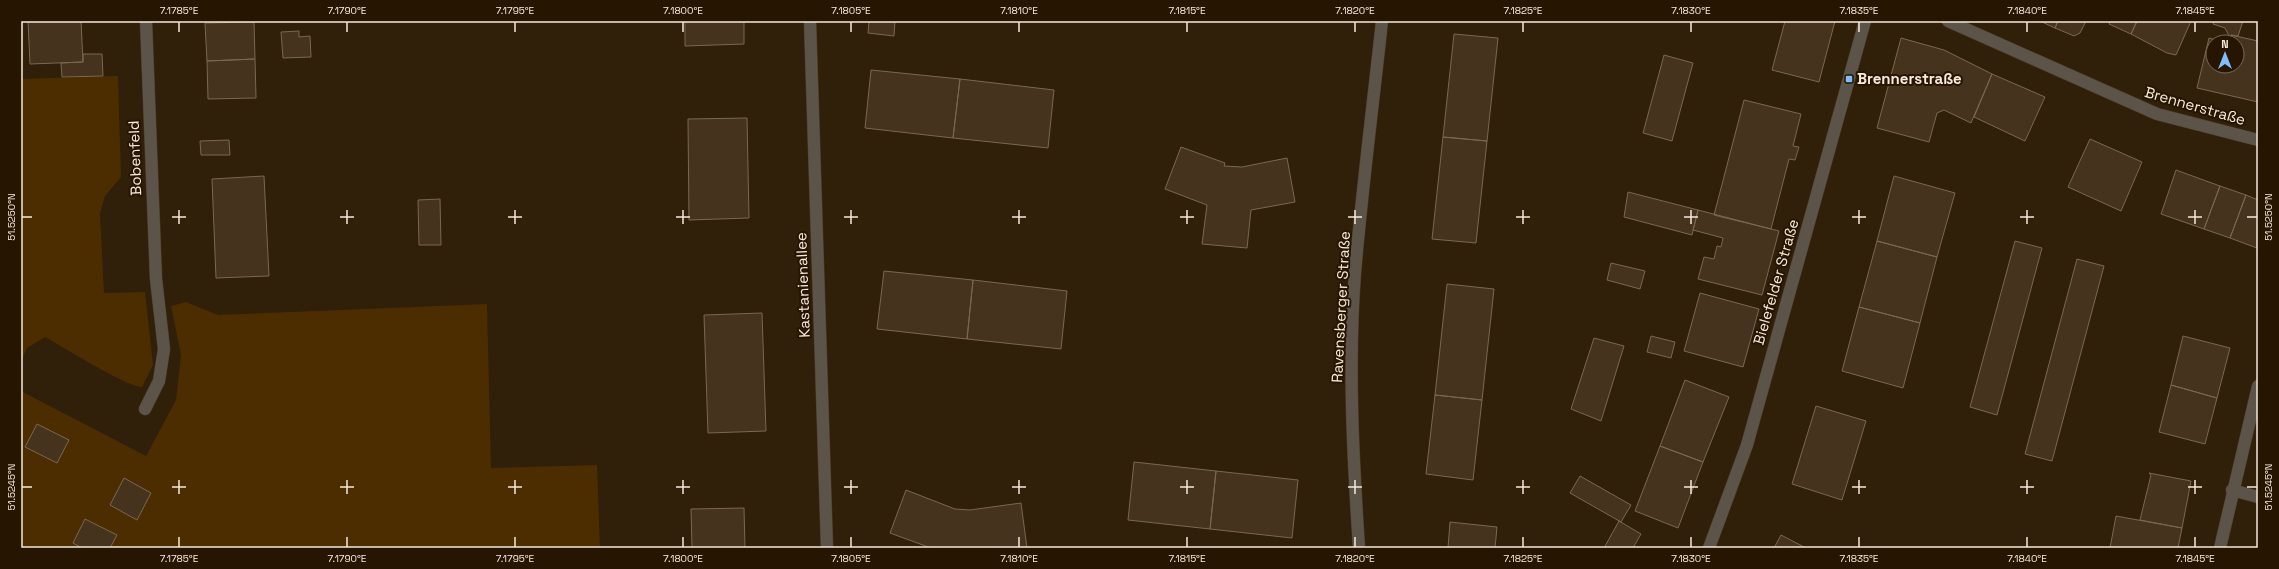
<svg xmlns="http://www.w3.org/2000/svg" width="2279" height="569" font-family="'Space Grotesk',sans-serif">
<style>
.green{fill:#4b2d00}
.building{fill:#46331d;stroke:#7c6850}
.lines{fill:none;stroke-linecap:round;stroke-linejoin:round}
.minor-casing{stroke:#4c3b27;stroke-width:13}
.minor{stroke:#5c5349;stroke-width:12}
.ticks{fill:none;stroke:#f6eadc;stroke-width:1.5}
.poi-dot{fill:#81bdfa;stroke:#261501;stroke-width:1.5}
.labels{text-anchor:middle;stroke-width:4;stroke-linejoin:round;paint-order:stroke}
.poi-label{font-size:15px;font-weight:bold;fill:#f6eadc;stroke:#261501;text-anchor:start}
.street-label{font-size:15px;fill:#f6eadc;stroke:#261501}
.neatline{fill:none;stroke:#f6eadc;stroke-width:1.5}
.ticks-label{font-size:10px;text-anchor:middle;fill:#f6eadc}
</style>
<rect width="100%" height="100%" fill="#301f09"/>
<path class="green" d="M 118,76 L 121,177 L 105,196 L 100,213 L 104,293 L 145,292 L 153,365 L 142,387 C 127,387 63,347 45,337 L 27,348 L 21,362 L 21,79 Z
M 186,302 L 218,315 L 487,304 L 491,468 L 597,465 L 600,548 L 21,548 L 21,391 L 146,456 L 176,400 L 181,355 L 171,306 Z"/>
<path class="building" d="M 28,21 L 81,21 L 83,62 L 30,64 Z
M 685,21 L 744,21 L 744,44 L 685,46 Z
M 869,21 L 895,21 L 894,36 L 868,33 Z
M 1785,21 L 1835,21 L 1819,82 L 1772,70 Z
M 2040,21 L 2058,21 L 2055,28 Z
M 2058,21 L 2086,21 L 2080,33 L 2074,36 L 2055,28 Z
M 2110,21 L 2137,21 L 2131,34 L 2109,24 Z
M 2137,21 L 2191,21 L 2176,55 L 2167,53 L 2131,34 Z
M 2214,21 L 2243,21 L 2238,36 L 2231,35 L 2230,38 L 2225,28 L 2213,24 Z
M 254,22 L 255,59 L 207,61 L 205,23 Z
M 299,31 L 299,37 L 310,36 L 311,57 L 283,58 L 281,32 Z
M 1454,34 L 1498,38 L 1487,141 L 1443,137 Z
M 2231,35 L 2258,41 L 2258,102 L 2197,88 L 2209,38 L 2223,42 L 2213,42 L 2213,66 L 2237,66 L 2237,42 L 2229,42 Z
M 1901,38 L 1944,50 L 1992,74 L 1971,123 L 1944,110 L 1937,113 L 1929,142 L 1877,128 Z
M 83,54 L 102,54 L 103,76 L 62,77 L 61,63 L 83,62 Z
M 1664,55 L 1693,63 L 1672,141 L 1643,133 Z
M 255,59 L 256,98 L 208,99 L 207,61 Z
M 871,70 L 960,79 L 953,138 L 865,128 Z
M 1992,74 L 2045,97 L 2025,141 L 1974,117 Z
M 960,79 L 1054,90 L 1048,148 L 953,138 Z
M 1744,100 L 1801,114 L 1793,146 L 1799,147 L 1795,160 L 1789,159 L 1771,229 L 1714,215 Z
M 747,118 L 749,218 L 689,220 L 688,119 Z
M 1443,137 L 1487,141 L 1476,243 L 1432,239 Z
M 2090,139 L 2142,162 L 2121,211 L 2068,187 Z
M 229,140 L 230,155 L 201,155 L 200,141 Z
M 1181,147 L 1225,163 L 1224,166 L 1242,167 L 1287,158 L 1295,202 L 1251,210 L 1247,248 L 1202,244 L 1207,205 L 1165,189 Z
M 2176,170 L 2220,186 L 2204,229 L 2161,214 Z
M 264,176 L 269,276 L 216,278 L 212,179 Z
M 1894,176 L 1955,193 L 1937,257 L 1877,241 Z
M 2220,186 L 2246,195 L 2230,238 L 2204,229 Z
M 1628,192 L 1698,210 L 1692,235 L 1624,217 Z
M 2246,195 L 2258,200 L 2257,248 L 2230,238 Z
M 440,199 L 441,245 L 419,245 L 418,200 Z
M 1698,210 L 1779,231 L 1762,295 L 1698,279 L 1704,257 L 1714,259 L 1717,246 L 1721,247 L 1723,238 L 1693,230 Z
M 1877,241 L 1937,257 L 1920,323 L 1859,307 Z
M 2015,241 L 2042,248 L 1997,415 L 1970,407 Z
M 2077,259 L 2104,266 L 2052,461 L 2025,454 Z
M 1611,263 L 1645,271 L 1640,289 L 1607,280 Z
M 884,271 L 973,280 L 967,339 L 877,329 Z
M 973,280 L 1067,291 L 1061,349 L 967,339 Z
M 1447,284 L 1494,289 L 1482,400 L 1435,395 Z
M 1700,293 L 1759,309 L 1743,367 L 1684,351 Z
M 1859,307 L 1920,323 L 1903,388 L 1842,371 Z
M 762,313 L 766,431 L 708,433 L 704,315 Z
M 1651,336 L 1675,342 L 1671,358 L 1647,352 Z
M 2183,336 L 2230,348 L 2217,398 L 2171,385 Z
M 1594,338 L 1624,346 L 1601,421 L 1571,409 Z
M 1685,380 L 1729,397 L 1703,462 L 1660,446 Z
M 2171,385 L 2217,398 L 2205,444 L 2159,432 Z
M 1435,395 L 1482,400 L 1473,480 L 1426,474 Z
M 1816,406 L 1866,421 L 1842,500 L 1792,484 Z
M 37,424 L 69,440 L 57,463 L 25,447 Z
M 1660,446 L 1703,462 L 1678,528 L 1635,511 Z
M 1134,462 L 1216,471 L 1210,529 L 1128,520 Z
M 1216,471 L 1298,480 L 1292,538 L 1210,529 Z
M 2149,473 L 2191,481 L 2182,528 L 2140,520 L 2151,475 Z
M 1580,476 L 1631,505 L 1621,522 L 1570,493 Z
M 124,478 L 151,493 L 137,520 L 110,505 Z
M 906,490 L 955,509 L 970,510 L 1021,503 L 1027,548 L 931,548 L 890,533 Z
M 744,508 L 745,548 L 692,548 L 691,509 Z
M 2116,516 L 2182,528 L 2178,548 L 2110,548 Z
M 85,519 L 117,535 L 110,548 L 82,548 L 73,543 Z
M 1619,521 L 1641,534 L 1633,548 L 1604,548 Z
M 1450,522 L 1497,527 L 1495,548 L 1448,548 Z
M 1781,535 L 1806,548 L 1774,548 Z"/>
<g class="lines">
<g class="minor-casing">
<path id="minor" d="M 810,21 L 827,548
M 1948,21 L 2157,114 L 2258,140
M 145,409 L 159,381 L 164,349 L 156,279 L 146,21
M 2232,490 L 2258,497
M 1359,548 C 1353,457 1348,365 1355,273 C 1362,189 1373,105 1382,21
M 1709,548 L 1747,445 L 1865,21
M 2220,548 L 2258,386"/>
</g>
<use href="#minor" class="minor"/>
</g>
<path class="ticks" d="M 179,22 L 179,32M 347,22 L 347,32M 515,22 L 515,32M 683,22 L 683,32M 851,22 L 851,32M 1019,22 L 1019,32M 1187,22 L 1187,32M 1355,22 L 1355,32M 1523,22 L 1523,32M 1691,22 L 1691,32M 1859,22 L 1859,32M 2027,22 L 2027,32M 2195,22 L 2195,32M 179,210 L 179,224M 347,210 L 347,224M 515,210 L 515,224M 683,210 L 683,224M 851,210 L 851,224M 1019,210 L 1019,224M 1187,210 L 1187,224M 1355,210 L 1355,224M 1523,210 L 1523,224M 1691,210 L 1691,224M 1859,210 L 1859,224M 2027,210 L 2027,224M 2195,210 L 2195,224M 22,217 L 32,217M 172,217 L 186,217M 340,217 L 354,217M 508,217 L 522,217M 676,217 L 690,217M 844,217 L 858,217M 1012,217 L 1026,217M 1180,217 L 1194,217M 1348,217 L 1362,217M 1516,217 L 1530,217M 1684,217 L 1698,217M 1852,217 L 1866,217M 2020,217 L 2034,217M 2188,217 L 2202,217M 2247,217 L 2257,217M 179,480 L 179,494M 347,480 L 347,494M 515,480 L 515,494M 683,480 L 683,494M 851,480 L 851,494M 1019,480 L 1019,494M 1187,480 L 1187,494M 1355,480 L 1355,494M 1523,480 L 1523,494M 1691,480 L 1691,494M 1859,480 L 1859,494M 2027,480 L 2027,494M 2195,480 L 2195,494M 22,487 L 32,487M 172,487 L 186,487M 340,487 L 354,487M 508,487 L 522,487M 676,487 L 690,487M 844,487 L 858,487M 1012,487 L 1026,487M 1180,487 L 1194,487M 1348,487 L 1362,487M 1516,487 L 1530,487M 1684,487 L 1698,487M 1852,487 L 1866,487M 2020,487 L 2034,487M 2188,487 L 2202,487M 2247,487 L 2257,487M 179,537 L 179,547M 347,537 L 347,547M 515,537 L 515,547M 683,537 L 683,547M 851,537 L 851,547M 1019,537 L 1019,547M 1187,537 L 1187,547M 1355,537 L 1355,547M 1523,537 L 1523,547M 1691,537 L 1691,547M 1859,537 L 1859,547M 2027,537 L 2027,547M 2195,537 L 2195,547"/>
<rect class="poi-dot" x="1845" y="75" width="8" height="8" rx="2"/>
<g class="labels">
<g class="poi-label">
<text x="1857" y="84">Brennerstraße</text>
</g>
<g class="street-label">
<text transform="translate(2195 106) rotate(16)" y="5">Brennerstraße</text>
<text transform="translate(135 158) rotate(-92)" y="5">Bobenfeld</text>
<text transform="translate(1776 282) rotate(-74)" y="5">Bielefelder Straße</text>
<text transform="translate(803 285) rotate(-92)" y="5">Kastanienallee</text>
<text transform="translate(1341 307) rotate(-87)" y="5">Ravensberger Straße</text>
</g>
</g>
<rect width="2279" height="569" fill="none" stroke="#261501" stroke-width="44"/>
<g transform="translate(2225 54)"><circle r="19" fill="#261501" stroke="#796a59"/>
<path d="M0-3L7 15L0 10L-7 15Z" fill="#81bdfa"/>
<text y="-6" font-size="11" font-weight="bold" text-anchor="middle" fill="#f6eadc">N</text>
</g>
<rect x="22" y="22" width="2235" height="525" class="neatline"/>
<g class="ticks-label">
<text x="179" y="14">7.1785°E</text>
<text x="347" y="14">7.1790°E</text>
<text x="515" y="14">7.1795°E</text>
<text x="683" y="14">7.1800°E</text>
<text x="851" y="14">7.1805°E</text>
<text x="1019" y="14">7.1810°E</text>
<text x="1187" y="14">7.1815°E</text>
<text x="1355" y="14">7.1820°E</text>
<text x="1523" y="14">7.1825°E</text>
<text x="1691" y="14">7.1830°E</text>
<text x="1859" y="14">7.1835°E</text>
<text x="2027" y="14">7.1840°E</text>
<text x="2195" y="14">7.1845°E</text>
<text transform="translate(11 217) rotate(-90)" y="4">51.5250°N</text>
<text transform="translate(2268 217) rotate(-90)" y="4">51.5250°N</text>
<text transform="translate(11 487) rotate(-90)" y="4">51.5245°N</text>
<text transform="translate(2268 487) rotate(-90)" y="4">51.5245°N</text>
<text x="179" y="562">7.1785°E</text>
<text x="347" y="562">7.1790°E</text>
<text x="515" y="562">7.1795°E</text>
<text x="683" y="562">7.1800°E</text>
<text x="851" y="562">7.1805°E</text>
<text x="1019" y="562">7.1810°E</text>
<text x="1187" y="562">7.1815°E</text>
<text x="1355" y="562">7.1820°E</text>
<text x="1523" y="562">7.1825°E</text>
<text x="1691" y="562">7.1830°E</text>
<text x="1859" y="562">7.1835°E</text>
<text x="2027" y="562">7.1840°E</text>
<text x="2195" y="562">7.1845°E</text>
</g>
</svg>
